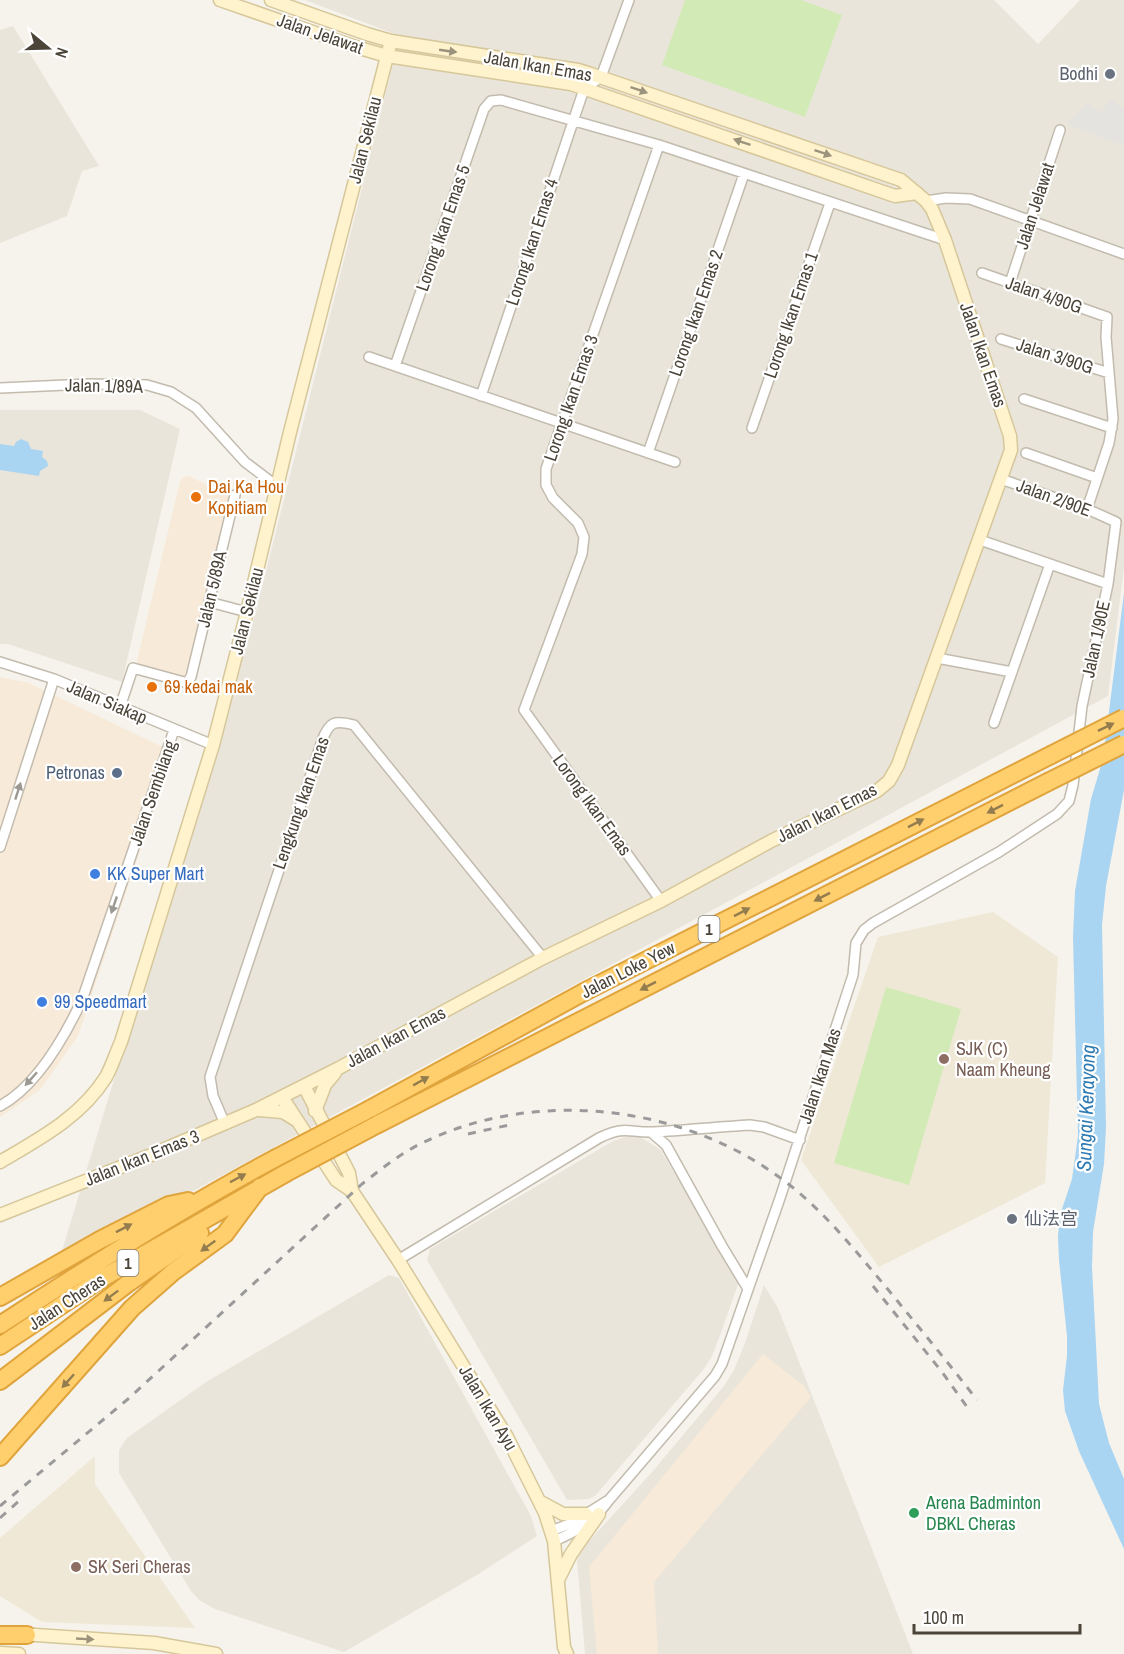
<svg xmlns="http://www.w3.org/2000/svg" width="1124" height="1654" font-family="'Archivo Narrow','Noto Sans SC',sans-serif">
<style>
.residential{fill:#eae5da}
.commercial{fill:#f7ead8}
.education{fill:#efe8d6}
.green{fill:#d2eab5}
.parking{fill:#e5e3e0}
.water{fill:#a9d4f2}
.lines{fill:none;stroke-linecap:round;stroke-linejoin:round}
.street-casing{stroke:#c2bbae;stroke-width:12}
.secondary-casing{stroke:#d6c79b;stroke-width:15}
.highway-casing{stroke:#e0a43c;stroke-width:20}
.street{stroke:#fff;stroke-width:9}
.secondary{stroke:#fff3cd;stroke-width:12}
.highway{stroke:#ffcf6e;stroke-width:16}
.rail{stroke:#9a9a9a;stroke-width:3;stroke-dasharray:8 8;stroke-linecap:butt}
.highway-bridge-casing{stroke:#e0a43c;stroke-width:20;stroke-linecap:butt}
.highway-bridge{stroke:#ffcf6e;stroke-width:16}
.oneway{fill:#9c937c}
.oneway2{fill:#937c4e}
.oneway3{fill:#9c9892}
.worship-dot{fill:#6b7280;stroke:#fff;stroke-width:2}
.food-dot{fill:#e8710a;stroke:#fff;stroke-width:2}
.service-dot{fill:#5c6f8a;stroke:#fff;stroke-width:2}
.shop-dot{fill:#3f7fe0;stroke:#fff;stroke-width:2}
.education-dot{fill:#8d6e63;stroke:#fff;stroke-width:2}
.leisure-dot{fill:#2e9e5b;stroke:#fff;stroke-width:2}
.labels{text-anchor:middle;stroke-width:4.5;stroke-linejoin:round;paint-order:stroke}
.shield{fill:#fff;stroke:#817c74;stroke-width:1.5}
.shield-label{font-size:16px;font-weight:bold;fill:#4b4439}
.street-label{font-size:18px;fill:#4b4439;stroke:#fff}
.worship-label{font-size:18px;fill:#5b616d;stroke:#fff;text-anchor:end}
.food-label{font-size:18px;fill:#c56008;stroke:#fff;text-anchor:start}
.service-label{font-size:18px;fill:#4e5e75;stroke:#fff;text-anchor:end}
.shop-label{font-size:18px;fill:#366cbe;stroke:#fff;text-anchor:start}
.education-label{font-size:18px;fill:#785e54;stroke:#fff;text-anchor:start}
.leisure-label{font-size:18px;fill:#27864d;stroke:#fff;text-anchor:start}
.water-label{font-size:20px;font-style:italic;fill:#2e7ab2;stroke:#fff}
</style>
<rect width="100%" height="100%" fill="#f6f3ec"/>
<path class="residential" d="M 305,0 L 994,0 L 1038,44 L 1080,0 L 1124,0 L 1124,567 L 1108,696 L 58,1264 L 255,615 L 400,36 Z
M 13,26 L 99,166 L 82,171 L 67,216 L 0,243 L 0,30 Z
M 0,410 L 140,410 L 180,429 L 122,682 L 8,644 L 0,644 Z
M 628,1136 L 640,1137 L 660,1149 L 739,1281 L 721,1333 L 711,1358 L 703,1370 L 595,1496 L 589,1499 L 567,1500 L 427,1260 L 430,1249 L 613,1141 Z
M 389,1275 L 399,1278 L 531,1516 L 537,1536 L 477,1575 L 344,1652 L 215,1609 L 199,1600 L 191,1591 L 119,1473 L 119,1450 L 127,1438 L 206,1382 Z
M 764,1285 L 778,1308 L 913,1654 L 585,1654 L 577,1560 L 581,1550 L 653,1471 L 724,1386 L 734,1370 L 745,1343 Z"/>
<path class="commercial" d="M 189,476 L 231,497 L 186,677 L 136,665 L 180,481 L 184,477 Z
M 0,677 L 29,683 L 173,752 L 78,1036 L 40,1090 L 0,1117 Z
M 763,1354 L 804,1386 L 811,1397 L 654,1582 L 658,1654 L 597,1654 L 589,1567 Z"/>
<path class="education" d="M 993,912 L 1058,957 L 1045,1183 L 879,1267 L 801,1160 L 878,937 Z
M 95,1456 L 95,1484 L 195,1628 L 42,1622 L 0,1596 L 0,1538 Z"/>
<path class="green" d="M 685,0 L 801,0 L 842,15 L 805,117 L 662,65 Z
M 886,987 L 961,1009 L 909,1185 L 834,1163 Z"/>
<path class="parking" d="M 1111,99 L 1124,109 L 1124,146 L 1067,124 L 1087,103 L 1101,112 Z"/>
<path class="water" d="M 21,439 L 28,442 L 31,449 L 43,451 L 42,457 L 47,461 L 48,466 L 40,471 L 39,476 L 0,470 L 0,444 L 14,446 L 16,442 Z
M 1124,593 L 1124,790 L 1106,886 L 1102,925 L 1106,1127 L 1104,1164 L 1093,1232 L 1092,1267 L 1099,1404 L 1109,1443 L 1124,1479 L 1124,1549 L 1079,1451 L 1065,1411 L 1063,1390 L 1067,1356 L 1067,1336 L 1059,1260 L 1058,1236 L 1060,1215 L 1072,1179 L 1078,1136 L 1073,937 L 1075,891 L 1091,799 L 1100,769 L 1105,743 Z"/>
<g class="lines">
<g class="street-casing">
<path id="street" d="M 659,145 L 546,469 L 546,485 L 553,498 L 578,523 L 584,537 L 582,554 L 524,710 L 661,901
M 926,201 L 946,198 L 970,199 L 1124,254
M 982,273 L 1107,317 L 1106,337 L 1113,419 L 1109,443 L 1087,509
M 1010,283 L 1060,130
M 1001,339 L 1109,373
M 369,357 L 675,462
M 395,366 L 484,109 L 491,101 L 501,100 L 659,145 L 945,240
M 0,388 L 88,384 L 147,385 L 171,392 L 196,408 L 245,462 L 278,487
M 481,396 L 584,89 L 601,77 L 629,0
M 1024,399 L 1112,428
M 752,428 L 830,203
M 648,453 L 744,174
M 1026,453 L 1097,478
M 980,540 L 1108,584
M 209,602 L 247,612
M 937,658 L 1012,672
M 0,662 L 54,679 L 213,745
M 120,707 L 133,668 L 184,682 L 188,681 L 191,677 L 235,495
M 994,723 L 1050,564
M 0,847 L 54,679
M 0,1106 C 37,1086 65,1036 82,1000 L 174,730
M 225,1124 L 213,1096 L 210,1077 L 322,741 C 329,721 335,720 354,725 L 543,958
M 651,1132 L 666,1145 L 722,1246 L 748,1289
M 398,1260 L 599,1138 C 626,1125 628,1133 654,1132 C 686,1130 718,1127 750,1125 L 764,1127 L 800,1140
M 551,1531 L 572,1523 L 607,1501
M 554,1541 C 578,1531 594,1521 609,1500 L 715,1376 L 722,1364 L 780,1198 L 853,975 L 856,943 L 864,930 L 873,923 L 999,852 L 1057,814 L 1069,801 L 1073,785 L 1082,706 L 1108,584 L 1116,522 L 1087,509 L 1001,479"/>
</g>
<g class="secondary-casing">
<path id="secondary" d="M 220,0 L 356,47 L 387,56 L 571,84 L 895,196 L 917,193
M 304,1086 L 349,1173 L 352,1191
M 282,1097 L 336,1180 L 352,1191 L 398,1260 L 507,1437 L 545,1513 L 554,1541 L 564,1647 L 567,1654
M 259,1110 L 283,1112 L 296,1120
M 315,1111 L 325,1085 L 335,1073
M 0,1162 C 39,1139 81,1117 106,1077 C 112,1066 116,1053 121,1042 L 213,745 L 247,612 L 290,432 L 391,41
M 0,1215 L 151,1155 L 256,1110 L 339,1068 L 543,958 L 661,901 L 773,840 L 877,791 L 889,781 L 898,765 L 1011,450 L 1010,436 L 945,240 L 932,209 L 926,201 L 901,180 L 591,74 L 578,70 L 391,41 L 367,34 L 271,0
M 539,1501 L 563,1514 L 586,1514
M 558,1580 L 571,1554 L 599,1514
M 21,1634 L 154,1643 L 216,1654
M 0,1653 L 19,1654"/>
</g>
<g class="highway-casing">
<path id="highway" d="M 370,1109 L 584,992 L 1051,755
M 378,1124 L 1048,782
M 0,1297 L 100,1240 L 169,1205 L 188,1201
M 0,1325 C 90,1266 181,1209 276,1158
M 0,1346 L 101,1279 L 286,1173
M 0,1381 L 127,1284 L 200,1233
M 0,1457 L 132,1308 L 173,1272 L 225,1234 L 260,1187
M 0,1635 L 27,1635"/>
</g>
<use href="#street" class="street"/>
<use href="#secondary" class="secondary"/>
<use href="#highway" class="highway"/>
<path class="rail" d="M 468,1134 L 509,1125
M 873,1286 L 942,1372 L 967,1407
M 0,1506 L 128,1399 L 362,1184 C 380,1170 397,1156 418,1145 C 530,1088 678,1103 779,1177 C 821,1207 853,1248 886,1287 C 916,1324 947,1361 977,1400
M 0,1518 L 20,1500"/>
<g class="highway-bridge-casing">
<path id="highway-bridge" d="M 1051,755 L 1124,718
M 1048,782 L 1124,744
M 276,1158 L 370,1109
M 286,1173 L 378,1124"/>
</g>
<use href="#highway-bridge" class="highway-bridge"/>
</g>
<defs><path id="oneway-solid" d="M-6-.8H1V-3.2L6.5 0L1 3.2V.8H-6Z" transform="scale(1.5)"/></defs>
<g class="oneway">
<use href="#oneway-solid" transform="translate(448 51) rotate(8)"/>
<use href="#oneway-solid" transform="translate(639 90) rotate(19)"/>
<use href="#oneway-solid" transform="translate(742 142) rotate(-161)"/>
<use href="#oneway-solid" transform="translate(823 153) rotate(19)"/>
<use href="#oneway-solid" transform="translate(85 1639) rotate(3)"/>
</g>
<g class="oneway2">
<use href="#oneway-solid" transform="translate(1106 727) rotate(-26)"/>
<use href="#oneway-solid" transform="translate(995 809) rotate(153)"/>
<use href="#oneway-solid" transform="translate(916 823) rotate(-27)"/>
<use href="#oneway-solid" transform="translate(822 897) rotate(153)"/>
<use href="#oneway-solid" transform="translate(742 912) rotate(-27)"/>
<use href="#oneway-solid" transform="translate(648 986) rotate(153)"/>
<use href="#oneway-solid" transform="translate(421 1081) rotate(-29)"/>
<use href="#oneway-solid" transform="translate(238 1178) rotate(-28)"/>
<use href="#oneway-solid" transform="translate(124 1228) rotate(-27)"/>
<use href="#oneway-solid" transform="translate(208 1246) rotate(144)"/>
<use href="#oneway-solid" transform="translate(111 1296) rotate(143)"/>
<use href="#oneway-solid" transform="translate(68 1381) rotate(132)"/>
</g>
<g class="oneway3">
<use href="#oneway-solid" transform="translate(18 791) rotate(-72)"/>
<use href="#oneway-solid" transform="translate(114 905) rotate(109)"/>
<use href="#oneway-solid" transform="translate(31 1079) rotate(132)"/>
</g>
<g class="worship-dot">
<circle cx="1110" cy="74" r="6"/>
<circle cx="1012" cy="1219" r="6"/>
</g>
<g class="food-dot">
<circle cx="196" cy="497" r="6"/>
<circle cx="152" cy="687" r="6"/>
</g>
<circle class="service-dot" cx="117" cy="773" r="6"/>
<g class="shop-dot">
<circle cx="95" cy="874" r="6"/>
<circle cx="42" cy="1002" r="6"/>
</g>
<g class="education-dot">
<circle cx="944" cy="1059" r="6"/>
<circle cx="76" cy="1567" r="6"/>
</g>
<circle class="leisure-dot" cx="914" cy="1513" r="6"/>
<g class="labels">
<g class="shield">
<rect x="698.5" y="916" width="21" height="26" rx="4.5"/>
<rect x="117.5" y="1250" width="21" height="26" rx="4.5"/>
</g>
<g class="shield-label">
<text x="709" y="935">1</text>
<text x="128" y="1269">1</text>
</g>
<g class="street-label">
<text transform="translate(320 34) rotate(19)" y="6">Jalan Jelawat</text>
<text transform="translate(538 66) rotate(10)" y="6">Jalan Ikan Emas</text>
<text transform="translate(365 140) rotate(-76)" y="6">Jalan Sekilau</text>
<text transform="translate(1035 206) rotate(-72)" y="6">Jalan Jelawat</text>
<text transform="translate(443 228) rotate(-71)" y="6">Lorong Ikan Emas 5</text>
<text transform="translate(532 242) rotate(-72)" y="6">Lorong Ikan Emas 4</text>
<text transform="translate(1044 295) rotate(19)" y="6">Jalan 4/90G</text>
<text transform="translate(696 313) rotate(-71)" y="6">Lorong Ikan Emas 2</text>
<text transform="translate(791 315) rotate(-71)" y="6">Lorong Ikan Emas 1</text>
<text transform="translate(983 355) rotate(71)" y="6">Jalan Ikan Emas</text>
<text transform="translate(1055 356) rotate(18)" y="6">Jalan 3/90G</text>
<text transform="translate(104 386) rotate(1)" y="6">Jalan 1/89A</text>
<text transform="translate(571 398) rotate(-71)" y="6">Lorong Ikan Emas 3</text>
<text transform="translate(1054 498) rotate(20)" y="6">Jalan 2/90E</text>
<text transform="translate(212 589) rotate(-77)" y="6">Jalan 5/89A</text>
<text transform="translate(247 611) rotate(-76)" y="6">Jalan Sekilau</text>
<text transform="translate(1096 639) rotate(-78)" y="6">Jalan 1/90E</text>
<text transform="translate(107 702) rotate(23)" y="6">Jalan Siakap</text>
<text transform="translate(153 793) rotate(-71)" y="6">Jalan Sembilang</text>
<text transform="translate(301 803) rotate(-71)" y="6">Lengkung Ikan Emas</text>
<text transform="translate(592 805) rotate(54)" y="6">Lorong Ikan Emas</text>
<text transform="translate(827 813) rotate(-27)" y="6">Jalan Ikan Emas</text>
<text transform="translate(628 970) rotate(-27)" y="6">Jalan Loke Yew</text>
<text transform="translate(396 1037) rotate(-28)" y="6">Jalan Ikan Emas</text>
<text transform="translate(820 1076) rotate(-72)" y="6">Jalan Ikan Mas</text>
<text transform="translate(142 1158) rotate(-22)" y="6">Jalan Ikan Emas 3</text>
<text transform="translate(67 1302) rotate(-33)" y="6">Jalan Cheras</text>
<text transform="translate(488 1408) rotate(59)" y="6">Jalan Ikan Ayu</text>
</g>
<g class="worship-label">
<text x="1098" y="80">Bodhi</text>
<text x="1024" y="1225" text-anchor="start">仙法宫</text>
</g>
<g class="food-label">
<text x="208" y="493">Dai Ka Hou<tspan x="208" dy="21">Kopitiam</tspan></text>
<text x="164" y="693">69 kedai mak</text>
</g>
<g class="service-label">
<text x="105" y="779">Petronas</text>
</g>
<g class="shop-label">
<text x="107" y="880">KK Super Mart</text>
<text x="54" y="1008">99 Speedmart</text>
</g>
<g class="education-label">
<text x="956" y="1055">SJK (C)<tspan x="956" dy="21">Naam Kheung</tspan></text>
<text x="88" y="1573">SK Seri Cheras</text>
</g>
<g class="leisure-label">
<text x="926" y="1509">Arena Badminton<tspan x="926" dy="21">DBKL Cheras</tspan></text>
</g>
<g class="water-label">
<text transform="translate(1086 1108) rotate(-88)" y="7">Sungai Kerayong</text>
</g>
</g>
<g transform="translate(48 48) rotate(109)" stroke="#ffffff" stroke-width="4.5" paint-order="stroke">
<path d="M0-4.5L10 22L0 15L-10 22Z" fill="#4b4439"/>
<text y="-9" font-size="16" font-weight="bold" text-anchor="middle" fill="#4b4439">N</text>
</g>
<path d="M914 1624v9h166v-9" fill="none" stroke="#4b4439" stroke-width="3"/>
<text x="923" y="1624" font-size="18" fill="#4b4439" stroke="#ffffff" stroke-width="4.5" paint-order="stroke">100 m</text>
</svg>
